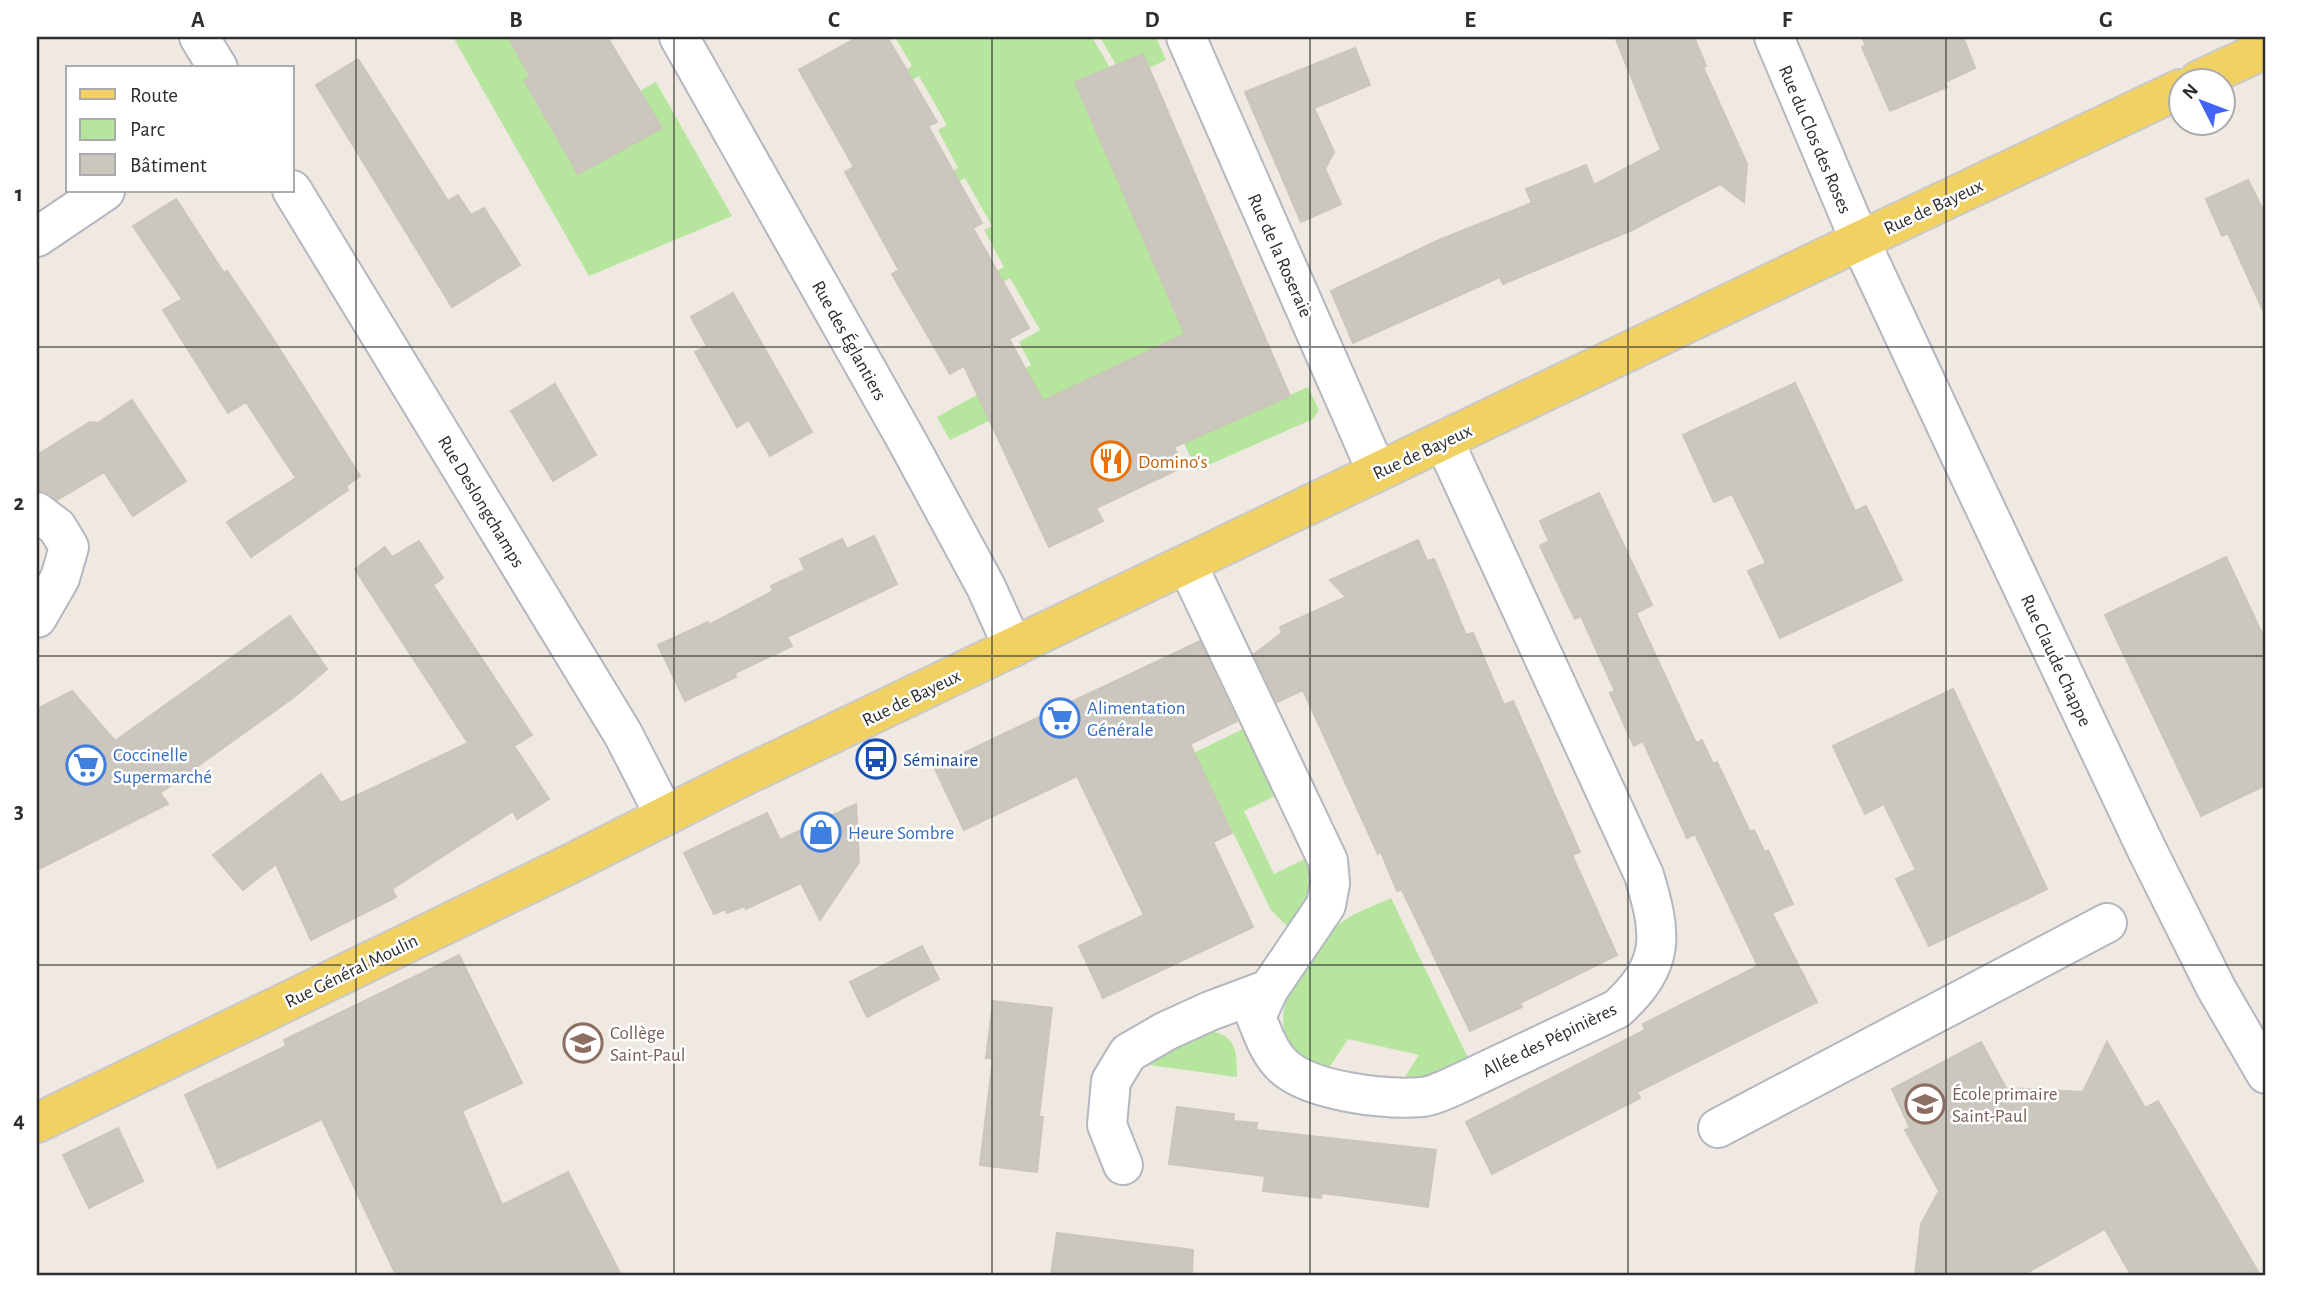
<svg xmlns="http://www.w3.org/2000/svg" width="2303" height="1312" font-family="'Alegreya Sans',sans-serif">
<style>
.green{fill:#b6e59e}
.building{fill:#cbc7bf;stroke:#cbc5ba;stroke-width:2}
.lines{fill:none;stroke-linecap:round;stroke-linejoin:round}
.minor-casing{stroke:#b4b7c1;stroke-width:42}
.major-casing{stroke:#c9c9c9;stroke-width:42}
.minor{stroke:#fff;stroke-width:38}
.major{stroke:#f2d163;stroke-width:38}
.grid{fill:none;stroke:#2e2e2e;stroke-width:2;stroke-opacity:0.55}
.labels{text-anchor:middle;stroke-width:5;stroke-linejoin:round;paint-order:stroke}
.street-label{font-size:19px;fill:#2e2e2e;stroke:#fff}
.food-label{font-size:19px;fill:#c56008;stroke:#fff;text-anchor:start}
.shop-label{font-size:19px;fill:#366cbe;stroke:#fff;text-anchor:start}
.transit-label{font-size:19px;fill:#164399;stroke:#fff;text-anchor:start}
.education-label{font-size:19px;fill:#785e54;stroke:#fff;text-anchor:start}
.neatline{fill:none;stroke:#2e2e2e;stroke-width:2.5}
.grid-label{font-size:23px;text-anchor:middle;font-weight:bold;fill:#2e2e2e}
</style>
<rect width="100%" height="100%" fill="#efe9e1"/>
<path class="green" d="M 453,37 L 508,37 L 530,76 L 524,80 L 542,114 L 556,107 L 558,140 L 578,174 L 661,128 L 640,91 L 656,82 L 732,216 L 589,276 Z
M 895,37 L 1092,37 L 1110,68 L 1075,82 L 1224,424 L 1308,387 L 1319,410 L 1313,419 L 1197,470 L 1141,355 L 1018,413 L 1015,408 L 950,440 L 937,417 L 1031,365 L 1019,342 L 1040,330 L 1010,278 L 994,287 L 988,276 L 1004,267 L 984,230 L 992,226 L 965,178 L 947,187 L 942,177 L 958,168 L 938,130 L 947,125 L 919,76 L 904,84 L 899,74 L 912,66 Z
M 1100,37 L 1156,37 L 1166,60 L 1149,68 L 1143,54 L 1116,65 Z
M 1249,726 L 1281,793 L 1244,811 L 1274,874 L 1311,856 L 1313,894 L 1289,928 L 1271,910 L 1194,753 Z
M 1391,898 L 1472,1066 L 1399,1086 L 1419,1055 L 1348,1039 L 1329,1068 C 1321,1066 1309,1064 1303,1060 C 1255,1022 1305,954 1338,925 C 1352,913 1374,906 1391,898 Z
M 1205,1031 C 1236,1032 1237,1051 1237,1077 L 1149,1065 Z"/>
<path class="building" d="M 508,37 L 607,37 L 662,128 L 578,174 L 524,80 L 530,76 Z
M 858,37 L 887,37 L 937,122 L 928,126 L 982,223 L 973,228 L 1029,328 L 1009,339 L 1043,401 L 1185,334 L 1075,82 L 1143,54 L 1290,396 L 1174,447 L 1183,467 L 1096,508 L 1103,521 L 1049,547 L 964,366 L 950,374 L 892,274 L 899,270 L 845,172 L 854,167 L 799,70 Z
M 1615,37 L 1694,37 L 1706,66 L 1703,67 L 1747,164 L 1744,202 L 1720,184 L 1632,230 L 1503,284 L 1500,277 L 1353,343 L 1331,291 L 1439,240 L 1532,203 L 1526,189 L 1586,165 L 1594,185 L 1661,150 Z
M 1862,37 L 1963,37 L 1975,68 L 1945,82 L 1947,87 L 1890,111 L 1862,47 L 1866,46 Z
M 1355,48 L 1370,85 L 1314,108 L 1334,152 L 1325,169 L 1341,204 L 1301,222 L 1245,92 Z
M 358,59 L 448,201 L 458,195 L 471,215 L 484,208 L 520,265 L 452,307 L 316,85 Z
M 2248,180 L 2266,216 L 2266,317 L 2228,233 L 2222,236 L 2206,199 Z
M 176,199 L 224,273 L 227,271 L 268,331 L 360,476 L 346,486 L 348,490 L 251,557 L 227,522 L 296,478 L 246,402 L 228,413 L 163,310 L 182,299 L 133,226 Z
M 733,293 L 812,432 L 770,456 L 749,420 L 737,427 L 695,352 L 707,346 L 691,317 Z
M 1795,383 L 1855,511 L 1866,506 L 1902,580 L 1780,638 L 1748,571 L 1766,563 L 1732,494 L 1714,502 L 1683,435 Z
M 555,384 L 596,455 L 553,481 L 511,411 Z
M 132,400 L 186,481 L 133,516 L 104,472 L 57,500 L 50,494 L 37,491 L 37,455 L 90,422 L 98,423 Z
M 1599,493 L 1652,605 L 1636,613 L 1696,743 L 1702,740 L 1713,764 L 1717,762 L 1750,832 L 1754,830 L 1765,853 L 1768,850 L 1793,904 L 1772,913 L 1817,1002 L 1637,1092 L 1640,1098 L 1492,1174 L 1466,1122 L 1645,1030 L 1643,1024 L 1758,966 L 1695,834 L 1687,838 L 1643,741 L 1634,746 L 1610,693 L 1615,691 L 1581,616 L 1575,619 L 1540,546 L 1549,541 L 1540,521 Z
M 874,536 L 897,584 L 787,637 L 792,646 L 735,673 L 736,677 L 685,701 L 658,645 L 708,622 L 709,625 L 773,591 L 771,586 L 805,570 L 800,559 L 842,539 L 847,549 Z
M 1418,540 L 1427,561 L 1434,559 L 1466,635 L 1473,633 L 1504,705 L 1513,701 L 1580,852 L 1572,855 L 1617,955 L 1520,1003 L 1522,1007 L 1470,1031 L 1402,890 L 1397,891 L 1381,852 L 1378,854 L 1303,690 L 1277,702 L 1254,654 L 1282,633 L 1280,627 L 1346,597 L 1330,580 Z
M 419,541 L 443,578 L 433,585 L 532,735 L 514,746 L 549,799 L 517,819 L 513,811 L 392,889 L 396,897 L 311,940 L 276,864 L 243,890 L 213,855 L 321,774 L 341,803 L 468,743 L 355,569 L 385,547 L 392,557 Z
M 2226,557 L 2266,642 L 2266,785 L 2201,816 L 2105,615 Z
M 290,616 L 327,669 L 294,697 L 160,793 L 168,804 L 37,870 L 37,709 L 72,691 L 115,741 Z
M 1200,641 L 1237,721 L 1190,744 L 1232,833 L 1213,842 L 1253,927 L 1103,998 L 1079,946 L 1144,915 L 1077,776 L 964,830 L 934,767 Z
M 1953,689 L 2047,889 L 1929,946 L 1896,879 L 1916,870 L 1884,804 L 1865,814 L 1833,746 Z
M 856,804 L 859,862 L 820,920 L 801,883 L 746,909 L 745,906 L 727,913 L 725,909 L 714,914 L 684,853 L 767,813 L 780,840 Z
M 922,946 L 939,979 L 867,1017 L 850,982 Z
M 459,955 L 522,1083 L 462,1111 L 502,1205 L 568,1172 L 621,1275 L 396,1275 L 322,1119 L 218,1168 L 185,1095 L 286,1046 L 284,1040 Z
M 993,1001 L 1052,1008 L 1039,1117 L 1043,1117 L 1037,1172 L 980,1165 L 993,1058 L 986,1058 Z
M 1981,1042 L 2006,1088 L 2083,1092 L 2107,1042 L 2145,1108 L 2158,1101 L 2260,1275 L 2131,1275 L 2105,1229 L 2023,1275 L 1915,1275 L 1921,1224 L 1939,1191 L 1905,1130 L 1910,1128 L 1892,1089 Z
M 1177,1107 L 1234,1114 L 1233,1121 L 1257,1123 L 1256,1130 L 1436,1150 L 1428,1207 L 1322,1193 L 1321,1198 L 1263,1191 L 1265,1176 L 1169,1164 Z
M 118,1128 L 143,1181 L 89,1208 L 63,1155 Z
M 1057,1233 L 1193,1250 L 1192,1275 L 1051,1275 Z"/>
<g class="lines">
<g class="minor-casing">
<path id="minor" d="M 199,37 L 218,68
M 679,37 L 907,441 L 986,587 L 1013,647
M 1186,37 L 1377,472
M 1774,37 L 1860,241 L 1960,455 L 2147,850 L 2216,988 L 2266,1074
M 292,190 L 623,734 L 665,816
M 37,237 L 105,191
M 37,512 L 57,527 L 69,547 L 60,578 L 37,618
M 1187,564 L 1328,861 L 1330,883 L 1326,905 L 1269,989 L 1256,1017 C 1263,1034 1269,1052 1282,1065 C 1309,1092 1387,1100 1423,1097 C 1433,1096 1444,1090 1454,1086 L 1617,1009 C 1666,964 1662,935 1644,875 L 1444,441
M 1718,1128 L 2107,923
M 1123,1165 L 1107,1125 L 1111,1081 L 1128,1053 L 1166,1031 L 1210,1011 L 1269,989"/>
</g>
<g class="major-casing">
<path id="major" d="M 2199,80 L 2266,49
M 37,1123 L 570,864 L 738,779 L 1796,271 L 2180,89"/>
</g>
<use href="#minor" class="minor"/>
<use href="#major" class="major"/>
</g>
<path class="grid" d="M 356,37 L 356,1275M 674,37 L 674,1275M 992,37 L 992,1275M 1310,37 L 1310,1275M 1628,37 L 1628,1275M 1946,37 L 1946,1275M 37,347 L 2266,347M 37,656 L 2266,656M 37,965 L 2266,965"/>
<defs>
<g id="restaurant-ring" transform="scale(2.0125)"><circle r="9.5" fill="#fff" stroke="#e8710a" stroke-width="1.5"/><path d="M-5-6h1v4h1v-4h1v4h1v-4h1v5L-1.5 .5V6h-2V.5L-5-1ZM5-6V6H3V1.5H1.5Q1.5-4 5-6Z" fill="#e8710a"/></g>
<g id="supermarket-ring" transform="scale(2.0125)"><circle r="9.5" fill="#fff" stroke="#3f7fe0" stroke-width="1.5"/><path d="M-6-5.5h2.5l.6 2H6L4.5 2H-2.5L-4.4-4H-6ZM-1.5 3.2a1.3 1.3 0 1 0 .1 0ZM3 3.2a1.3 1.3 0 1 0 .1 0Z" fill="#3f7fe0"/></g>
<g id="bus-ring" transform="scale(2.0125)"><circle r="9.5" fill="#fff" stroke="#1a4fb4" stroke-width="1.5"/><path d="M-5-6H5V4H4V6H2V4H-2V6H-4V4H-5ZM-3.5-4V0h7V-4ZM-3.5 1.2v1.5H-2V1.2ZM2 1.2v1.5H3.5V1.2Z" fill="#1a4fb4"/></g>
<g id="shop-ring" transform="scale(2.0125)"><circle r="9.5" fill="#fff" stroke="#3f7fe0" stroke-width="1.5"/><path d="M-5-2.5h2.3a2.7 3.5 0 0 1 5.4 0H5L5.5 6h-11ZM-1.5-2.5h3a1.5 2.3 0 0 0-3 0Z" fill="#3f7fe0"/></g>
<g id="school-ring" transform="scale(2.0125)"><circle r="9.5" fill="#fff" stroke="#8d6e63" stroke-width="1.5"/><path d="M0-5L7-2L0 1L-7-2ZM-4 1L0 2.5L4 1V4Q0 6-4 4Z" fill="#8d6e63"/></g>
</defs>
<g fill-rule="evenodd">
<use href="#restaurant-ring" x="1111" y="461"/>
<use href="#supermarket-ring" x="1060" y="718"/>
<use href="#bus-ring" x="876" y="759"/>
<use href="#supermarket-ring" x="86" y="765"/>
<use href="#shop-ring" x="821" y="832"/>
<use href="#school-ring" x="583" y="1043"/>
<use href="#school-ring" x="1925" y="1104"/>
</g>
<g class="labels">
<g class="street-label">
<text transform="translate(1816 139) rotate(67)" y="7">Rue du Clos des Roses</text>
<text transform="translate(1933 206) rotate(-25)" y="7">Rue de Bayeux</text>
<text transform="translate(1281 255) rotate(66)" y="7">Rue de la Roseraie</text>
<text transform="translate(850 340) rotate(61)" y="7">Rue des Églantiers</text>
<text transform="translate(1422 451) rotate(-25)" y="7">Rue de Bayeux</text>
<text transform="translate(482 501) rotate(59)" y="7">Rue Deslongchamps</text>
<text transform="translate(2057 660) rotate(65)" y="7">Rue Claude Chappe</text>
<text transform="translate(911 697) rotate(-26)" y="7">Rue de Bayeux</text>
<text transform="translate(351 970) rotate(-26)" y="7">Rue Général Moulin</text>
<text transform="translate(1549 1039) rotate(-26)" y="7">Allée des Pépinières</text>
</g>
<g class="food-label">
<text x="1138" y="468">Domino's</text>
</g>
<g class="shop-label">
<text x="1087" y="714">Alimentation<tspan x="1087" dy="22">Générale</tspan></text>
<text x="113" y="761">Coccinelle<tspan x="113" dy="22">Supermarché</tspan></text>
<text x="848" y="839">Heure Sombre</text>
</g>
<g class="transit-label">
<text x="903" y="766">Séminaire</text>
</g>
<g class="education-label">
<text x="610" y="1039">Collège<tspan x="610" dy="22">Saint-Paul</tspan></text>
<text x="1952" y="1100">École primaire<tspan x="1952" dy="22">Saint-Paul</tspan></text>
</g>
</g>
<rect width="2303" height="1312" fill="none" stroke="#ffffff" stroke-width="77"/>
<rect x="66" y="66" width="228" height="126" fill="#ffffff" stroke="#ababab" stroke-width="2"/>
<rect x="80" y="89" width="35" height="10" fill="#f2d163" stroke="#ababab" stroke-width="2"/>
<text x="130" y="102" font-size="21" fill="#2e2e2e">Route</text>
<rect x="80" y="119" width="35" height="21" fill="#b6e59e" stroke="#ababab" stroke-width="2"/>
<text x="130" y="136" font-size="21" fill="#2e2e2e">Parc</text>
<rect x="80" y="154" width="35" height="21" fill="#cbc7bf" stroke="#ababab" stroke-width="2"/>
<text x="130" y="172" font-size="21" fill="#2e2e2e">Bâtiment</text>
<g transform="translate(2202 102) rotate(312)"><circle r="33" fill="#ffffff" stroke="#ababab" stroke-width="2"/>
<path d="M0-5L12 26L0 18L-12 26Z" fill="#4264fb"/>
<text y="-10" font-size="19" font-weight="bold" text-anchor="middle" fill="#2e2e2e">N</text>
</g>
<rect x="38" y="38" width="2226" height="1236" class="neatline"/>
<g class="grid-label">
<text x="198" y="27">A</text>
<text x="516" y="27">B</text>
<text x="834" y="27">C</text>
<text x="1152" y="27">D</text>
<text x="1470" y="27">E</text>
<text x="1787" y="27">F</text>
<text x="2106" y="27">G</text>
<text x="19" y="201">1</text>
<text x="19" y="510">2</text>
<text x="19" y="818">3</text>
<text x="19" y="1127">4</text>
</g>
</svg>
